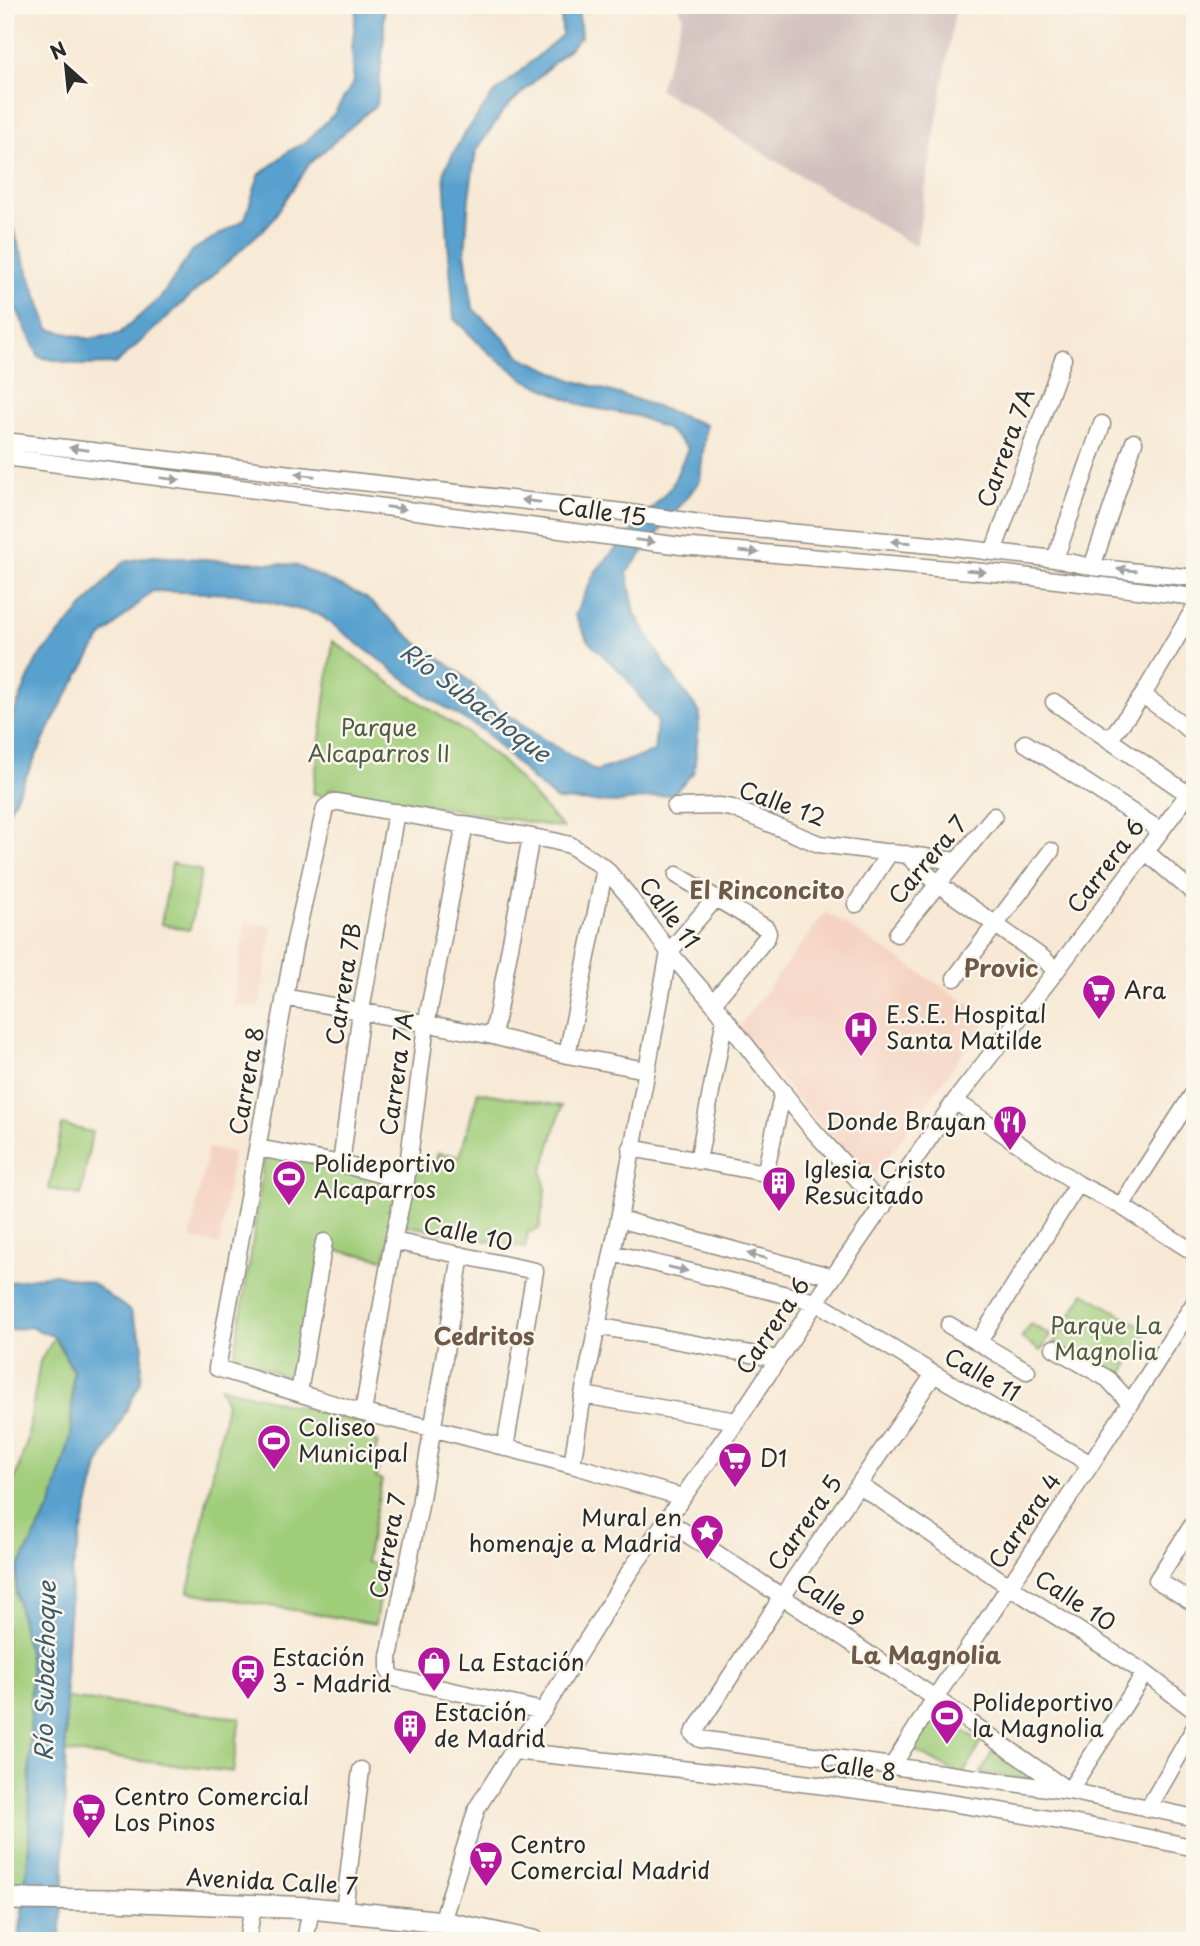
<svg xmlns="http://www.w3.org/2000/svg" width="1200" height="1946" font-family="'Playpen Sans',sans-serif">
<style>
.built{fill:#f5d3c2}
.industrial{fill:#d1c0bd}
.green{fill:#a0cd7a;stroke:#667c52;stroke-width:2}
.water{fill:#58a1cf;stroke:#42667d;stroke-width:2}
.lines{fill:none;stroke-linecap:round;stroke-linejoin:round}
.minor-casing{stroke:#918a80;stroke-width:19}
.major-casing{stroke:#918a80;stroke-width:24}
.minor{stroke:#fff;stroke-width:16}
.major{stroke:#fff;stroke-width:21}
.oneway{fill:#a0a0a0}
.labels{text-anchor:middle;stroke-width:5;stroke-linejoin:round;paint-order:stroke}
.street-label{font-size:23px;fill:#2b2b2b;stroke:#fbf7ec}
.park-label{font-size:23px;fill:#4e5c43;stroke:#fbf7ec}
.poi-label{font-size:23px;fill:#2b2b2b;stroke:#fbf7ec;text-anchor:start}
.water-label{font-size:24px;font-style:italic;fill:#3d5a6d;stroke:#fbf7ec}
.neighbourhood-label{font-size:24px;font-weight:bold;fill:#6f5a49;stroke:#fbf7ec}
</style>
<rect width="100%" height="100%" fill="#fbf7ec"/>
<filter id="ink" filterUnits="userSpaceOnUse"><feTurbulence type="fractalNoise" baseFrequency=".0143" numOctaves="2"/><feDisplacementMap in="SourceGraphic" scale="14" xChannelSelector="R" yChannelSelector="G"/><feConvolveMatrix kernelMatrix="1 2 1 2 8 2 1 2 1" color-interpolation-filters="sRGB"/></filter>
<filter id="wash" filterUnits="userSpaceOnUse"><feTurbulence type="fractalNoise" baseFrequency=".00686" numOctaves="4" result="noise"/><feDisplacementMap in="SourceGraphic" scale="28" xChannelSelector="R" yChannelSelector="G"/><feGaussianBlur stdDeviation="1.57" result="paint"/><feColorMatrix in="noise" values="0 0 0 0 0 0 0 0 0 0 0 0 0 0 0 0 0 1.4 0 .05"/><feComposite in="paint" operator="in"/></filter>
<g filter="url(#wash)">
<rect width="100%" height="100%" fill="#f7e9d5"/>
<path class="built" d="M 826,912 L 989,1017 L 869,1183 L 737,1029 Z
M 245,923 L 273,925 L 259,1008 L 233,1006 Z
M 208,1148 L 233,1152 L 220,1245 L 190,1238 Z"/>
<path class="industrial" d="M 678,5 L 956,5 L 916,247 L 659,89 L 683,16 Z"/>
<path class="green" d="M 333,641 L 396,687 L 467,733 L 507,766 L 563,828 L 330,788 L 326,797 L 313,793 Z
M 172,863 L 201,871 L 190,930 L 161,924 Z
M 478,1092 L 562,1106 L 542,1172 L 546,1190 L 539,1229 L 528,1232 L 525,1248 L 405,1225 L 399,1221 L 411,1162 L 433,1169 L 438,1153 L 460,1156 Z
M 62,1125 L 92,1132 L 81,1195 L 49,1189 Z
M 265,1152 L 402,1182 L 385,1259 L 323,1248 L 297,1382 L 234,1355 L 251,1254 Z
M 1084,1293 L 1148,1330 L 1118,1382 L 1054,1342 Z
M 1031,1324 L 1050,1335 L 1041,1351 L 1021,1338 Z
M 55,1337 L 73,1371 L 71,1436 L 52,1504 L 17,1570 L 16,1593 L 31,1668 L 29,1844 L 25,1886 L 5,1884 L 5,1511 L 27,1441 L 40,1361 Z
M 220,1387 L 367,1424 L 363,1436 L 378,1442 L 373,1460 L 379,1463 L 376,1478 L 382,1480 L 366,1562 L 384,1566 L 375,1624 L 188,1592 L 227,1404 Z
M 66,1698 L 240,1718 L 233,1772 L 66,1752 Z
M 936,1715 L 982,1742 L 962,1776 L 912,1749 Z
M 994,1748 L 1039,1780 L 981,1773 Z"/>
<path class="water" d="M 357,5 L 384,5 L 384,39 L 377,104 L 310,163 L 270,223 L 116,364 L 81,365 L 39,357 L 5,284 L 5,207 L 49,329 L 89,339 L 119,334 L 161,297 L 193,250 L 245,219 L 259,175 L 289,151 L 306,142 L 334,114 L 354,81 L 352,49 Z
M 561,5 L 578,5 L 581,37 L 504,110 L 476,151 L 469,196 L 465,253 L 473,309 L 499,333 L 521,357 L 572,380 L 635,399 L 706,425 L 700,481 L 627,572 L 635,614 L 667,668 L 700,713 L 694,772 L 673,794 L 615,803 L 557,800 L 533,780 L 485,732 L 430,698 L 320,615 L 237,594 L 152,591 L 101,638 L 61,705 L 5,819 L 5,733 L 37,659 L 123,562 L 153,556 L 295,565 L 365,597 L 416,642 L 460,673 L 499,709 L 546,741 L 596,771 L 654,752 L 657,721 L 624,675 L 588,641 L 575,615 L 595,572 L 672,486 L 688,448 L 667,429 L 637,416 L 583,406 L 525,380 L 487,351 L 454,319 L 448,241 L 444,171 L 461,139 L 492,96 L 562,35 Z
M 55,1274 L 92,1283 L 130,1311 L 143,1342 L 141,1381 L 98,1466 L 72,1571 L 65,1678 L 66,1698 L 64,1884 L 60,1941 L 19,1941 L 29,1844 L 31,1668 L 16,1593 L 17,1570 L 52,1504 L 71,1436 L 73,1371 L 55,1337 L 30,1327 L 9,1330 L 5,1334 L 5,1283 Z"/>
</g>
<g filter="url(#ink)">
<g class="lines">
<g class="minor-casing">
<path id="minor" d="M 5,441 L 623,512 L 721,526 L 943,546 L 1055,559 L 1092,567 L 1195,578
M 5,457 L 681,546 L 1006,574 L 1195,597
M 993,552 L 1063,359
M 1055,559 L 1102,424
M 1092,567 L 1134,442
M 1143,695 L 1195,734
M 1054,702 L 1188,794
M 1109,740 L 1143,695 L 1195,607
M 1025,743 L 1161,831
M 675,807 L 719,806 L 732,808 L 819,844 L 957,861
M 1145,851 L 1195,894
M 906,854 L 938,884 L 1044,959 L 1056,971
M 677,875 L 766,928 L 768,933 L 767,937 L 713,1003
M 856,904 L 890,852
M 897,934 L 994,816
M 955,978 L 1051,851
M 284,997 L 493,1036 L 567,1055 L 646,1070
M 493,1036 L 531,837
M 567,1055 L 605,868
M 955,1101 L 1078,1184 L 1121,1206 L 1195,1253
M 258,1148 L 341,1164 L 406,1181
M 631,1148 L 760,1172 L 765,1169 L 767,1165 L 783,1091
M 698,1161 L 725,1018
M 341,1164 L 361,1011 L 396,812
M 1121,1206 L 1195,1091
M 619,1219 L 833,1277
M 393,1241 L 535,1271 L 505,1448
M 612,1253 L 816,1302 L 934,1374 L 1091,1464
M 461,1255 L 419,1511 L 389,1657 L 389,1671 L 394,1678 L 543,1711
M 949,1325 L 1027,1371
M 597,1326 L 778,1359
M 978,1343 L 1078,1184
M 1054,1348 L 1108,1379 L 1129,1402
M 934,1374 L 782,1597 L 693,1734 L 700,1739 L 1069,1791
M 299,1393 L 324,1242
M 583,1395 L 737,1421
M 363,1413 L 393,1241 L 406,1181 L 426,1025 L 465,824
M 572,1465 L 583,1395 L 619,1219 L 669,952 L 716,898
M 859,1485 L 1009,1586 L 1145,1673 L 1195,1711
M 682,1497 L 572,1465 L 432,1428 L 363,1413 L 217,1368 L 295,941 L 325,808 L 333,802 L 338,802 L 554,841 L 570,845 L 605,868 L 627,894 L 669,952 L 713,1003 L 811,1128 L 883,1207
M 666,1520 L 935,1698 L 1069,1791 L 1195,1818
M 1195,1521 L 1157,1580 L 1195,1604
M 513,1751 C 741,1775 971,1798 1195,1848
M 893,1765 L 935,1698 L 1091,1464 L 1195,1302
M 1069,1791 L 1145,1673
M 1148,1809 L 1195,1727
M 344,1911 L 361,1770
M 442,1922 L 477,1808 L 513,1751 L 543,1711 L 630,1571 L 737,1421 L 816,1302 L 955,1101 L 1056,971 L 1195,785
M 247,1941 L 253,1907
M 305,1941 L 311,1908
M 459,1941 L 462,1926"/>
</g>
<g class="major-casing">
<path id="major" d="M 5,1899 L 113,1900 L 311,1908 L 442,1922 L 533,1941"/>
</g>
<use href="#minor" class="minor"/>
<use href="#major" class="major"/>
</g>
<defs><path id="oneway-solid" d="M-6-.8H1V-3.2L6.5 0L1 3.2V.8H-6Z" transform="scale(1.75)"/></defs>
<g class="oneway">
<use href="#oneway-solid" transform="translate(79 449) rotate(-173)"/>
<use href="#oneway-solid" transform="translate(305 475) rotate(-173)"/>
<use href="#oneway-solid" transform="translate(170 479) rotate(7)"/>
<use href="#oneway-solid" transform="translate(531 501) rotate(-173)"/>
<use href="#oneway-solid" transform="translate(396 508) rotate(7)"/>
<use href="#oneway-solid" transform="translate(645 541) rotate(7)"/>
<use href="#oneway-solid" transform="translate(901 542) rotate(-176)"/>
<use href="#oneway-solid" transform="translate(749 552) rotate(5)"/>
<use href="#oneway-solid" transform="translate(1127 570) rotate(-175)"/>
<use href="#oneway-solid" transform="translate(976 571) rotate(5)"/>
<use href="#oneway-solid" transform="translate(757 1256) rotate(-165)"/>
<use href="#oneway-solid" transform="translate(678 1269) rotate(13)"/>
</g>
</g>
<defs>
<g id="supermarket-pin" transform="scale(1.75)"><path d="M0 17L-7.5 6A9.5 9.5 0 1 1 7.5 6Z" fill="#b5179e" stroke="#fbf7ec"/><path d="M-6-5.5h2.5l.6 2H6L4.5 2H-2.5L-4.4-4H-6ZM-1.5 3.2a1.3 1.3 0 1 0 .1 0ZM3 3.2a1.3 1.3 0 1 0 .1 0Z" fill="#fff"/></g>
<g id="hospital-pin" transform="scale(1.75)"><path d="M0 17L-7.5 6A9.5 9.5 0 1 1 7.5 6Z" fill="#b5179e" stroke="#fbf7ec"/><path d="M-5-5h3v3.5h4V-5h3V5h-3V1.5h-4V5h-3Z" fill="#fff"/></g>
<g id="restaurant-pin" transform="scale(1.75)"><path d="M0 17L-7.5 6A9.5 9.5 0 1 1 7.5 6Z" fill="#b5179e" stroke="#fbf7ec"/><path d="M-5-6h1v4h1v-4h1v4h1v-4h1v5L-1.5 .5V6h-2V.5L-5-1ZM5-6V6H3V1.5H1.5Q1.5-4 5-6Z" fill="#fff"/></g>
<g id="stadium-pin" transform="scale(1.75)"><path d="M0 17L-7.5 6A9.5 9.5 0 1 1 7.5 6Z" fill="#b5179e" stroke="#fbf7ec"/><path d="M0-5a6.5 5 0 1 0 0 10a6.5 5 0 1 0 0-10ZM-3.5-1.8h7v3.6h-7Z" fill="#fff"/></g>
<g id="building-pin" transform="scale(1.75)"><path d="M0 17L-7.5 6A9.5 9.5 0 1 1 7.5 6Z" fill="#b5179e" stroke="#fbf7ec"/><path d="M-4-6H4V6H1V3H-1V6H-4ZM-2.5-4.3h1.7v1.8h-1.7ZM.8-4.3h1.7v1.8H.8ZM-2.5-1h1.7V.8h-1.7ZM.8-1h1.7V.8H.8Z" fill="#fff"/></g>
<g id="sight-pin" transform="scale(1.75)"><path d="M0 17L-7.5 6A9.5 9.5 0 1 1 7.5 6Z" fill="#b5179e" stroke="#fbf7ec"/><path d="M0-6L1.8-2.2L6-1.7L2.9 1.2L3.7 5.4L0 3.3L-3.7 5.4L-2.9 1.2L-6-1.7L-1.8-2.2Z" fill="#fff"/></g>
<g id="shop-pin" transform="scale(1.75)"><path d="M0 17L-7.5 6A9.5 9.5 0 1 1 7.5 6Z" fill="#b5179e" stroke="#fbf7ec"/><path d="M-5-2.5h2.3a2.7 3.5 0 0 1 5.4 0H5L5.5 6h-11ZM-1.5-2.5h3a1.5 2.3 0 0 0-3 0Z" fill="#fff"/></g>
<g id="station-pin" transform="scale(1.75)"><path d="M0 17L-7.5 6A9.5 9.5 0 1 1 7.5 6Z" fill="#b5179e" stroke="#fbf7ec"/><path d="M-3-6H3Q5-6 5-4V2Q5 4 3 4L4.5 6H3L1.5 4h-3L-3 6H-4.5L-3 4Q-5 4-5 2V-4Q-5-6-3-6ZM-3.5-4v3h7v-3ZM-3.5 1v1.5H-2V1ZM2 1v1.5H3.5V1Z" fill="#fff"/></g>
</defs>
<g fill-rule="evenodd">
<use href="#supermarket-pin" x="1099" y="991"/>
<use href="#hospital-pin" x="861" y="1028"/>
<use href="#restaurant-pin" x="1010" y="1122"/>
<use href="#stadium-pin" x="289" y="1177"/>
<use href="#building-pin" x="779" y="1183"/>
<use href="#stadium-pin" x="274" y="1441"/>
<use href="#supermarket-pin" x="735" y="1459"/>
<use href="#sight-pin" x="707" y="1531"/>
<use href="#shop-pin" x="434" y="1663"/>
<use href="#station-pin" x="248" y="1671"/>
<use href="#stadium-pin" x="947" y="1716"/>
<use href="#building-pin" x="410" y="1726"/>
<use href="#supermarket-pin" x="89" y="1810"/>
<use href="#supermarket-pin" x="486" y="1858"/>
</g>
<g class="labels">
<g class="street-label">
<text transform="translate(1006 448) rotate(-70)" y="8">Carrera 7A</text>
<text transform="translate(602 512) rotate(8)" y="8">Calle 15</text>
<text transform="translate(782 804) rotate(20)" y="8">Calle 12</text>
<text transform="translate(928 860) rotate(-50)" y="8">Carrera 7</text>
<text transform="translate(1106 866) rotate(-53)" y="8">Carrera 6</text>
<text transform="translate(669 913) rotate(53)" y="8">Calle 11</text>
<text transform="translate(344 984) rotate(-81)" y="8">Carrera 7B</text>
<text transform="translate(397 1074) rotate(-82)" y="8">Carrera 7A</text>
<text transform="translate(247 1081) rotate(-80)" y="8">Carrera 8</text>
<text transform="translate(468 1234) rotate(12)" y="8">Calle 10</text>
<text transform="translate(773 1326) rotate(-56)" y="8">Carrera 6</text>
<text transform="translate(982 1375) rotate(30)" y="8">Calle 11</text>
<text transform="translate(1025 1521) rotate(-56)" y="8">Carrera 4</text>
<text transform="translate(805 1523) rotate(-55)" y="8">Carrera 5</text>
<text transform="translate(388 1546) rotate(-79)" y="8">Carrera 7</text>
<text transform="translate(830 1601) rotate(34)" y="8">Calle 9</text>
<text transform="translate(1075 1601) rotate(33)" y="8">Calle 10</text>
<text transform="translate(858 1768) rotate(8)" y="8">Calle 8</text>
<text transform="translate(272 1882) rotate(3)" y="8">Avenida Calle 7</text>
</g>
<g class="park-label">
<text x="379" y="736">Parque<tspan x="379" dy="26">Alcaparros II</tspan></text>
<text x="1106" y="1334">Parque La<tspan x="1106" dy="26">Magnolia</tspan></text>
</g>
<g class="poi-label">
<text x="1124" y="999">Ara</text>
<text x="886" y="1023">E.S.E. Hospital<tspan x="886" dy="26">Santa Matilde</tspan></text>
<text x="986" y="1130" text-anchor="end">Donde Brayan</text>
<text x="314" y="1172">Polideportivo<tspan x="314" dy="26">Alcaparros</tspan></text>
<text x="804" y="1178">Iglesia Cristo<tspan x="804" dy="26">Resucitado</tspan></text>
<text x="298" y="1436">Coliseo<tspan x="298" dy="26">Municipal</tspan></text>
<text x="760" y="1467">D1</text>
<text x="682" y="1526" text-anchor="end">Mural en<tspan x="682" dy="26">homenaje a Madrid</tspan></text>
<text x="272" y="1666">Estación<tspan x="272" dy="26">3 - Madrid</tspan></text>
<text x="458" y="1671">La Estación</text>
<text x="972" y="1711">Polideportivo<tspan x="972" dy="26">la Magnolia</tspan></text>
<text x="434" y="1721">Estación<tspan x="434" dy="26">de Madrid</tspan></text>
<text x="114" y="1805">Centro Comercial<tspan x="114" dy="26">Los Pinos</tspan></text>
<text x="510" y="1853">Centro<tspan x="510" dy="26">Comercial Madrid</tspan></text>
</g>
<g class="water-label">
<text transform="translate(475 703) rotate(37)" y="8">Río Subachoque</text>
<text transform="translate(46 1671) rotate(-89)" y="8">Río Subachoque</text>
</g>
<g class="neighbourhood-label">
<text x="767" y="899">El Rinconcito</text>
<text x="1001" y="977">Provic</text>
<text x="484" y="1345">Cedritos</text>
<text x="926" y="1664">La Magnolia</text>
</g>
</g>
<rect width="1200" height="1946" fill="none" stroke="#fbf7ec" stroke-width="28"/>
<g transform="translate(66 66) rotate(333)" stroke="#fbf7ec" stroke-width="5" paint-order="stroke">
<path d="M0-5L12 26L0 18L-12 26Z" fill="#2b2b2b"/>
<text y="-10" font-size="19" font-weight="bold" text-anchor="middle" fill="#2b2b2b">N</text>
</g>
</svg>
